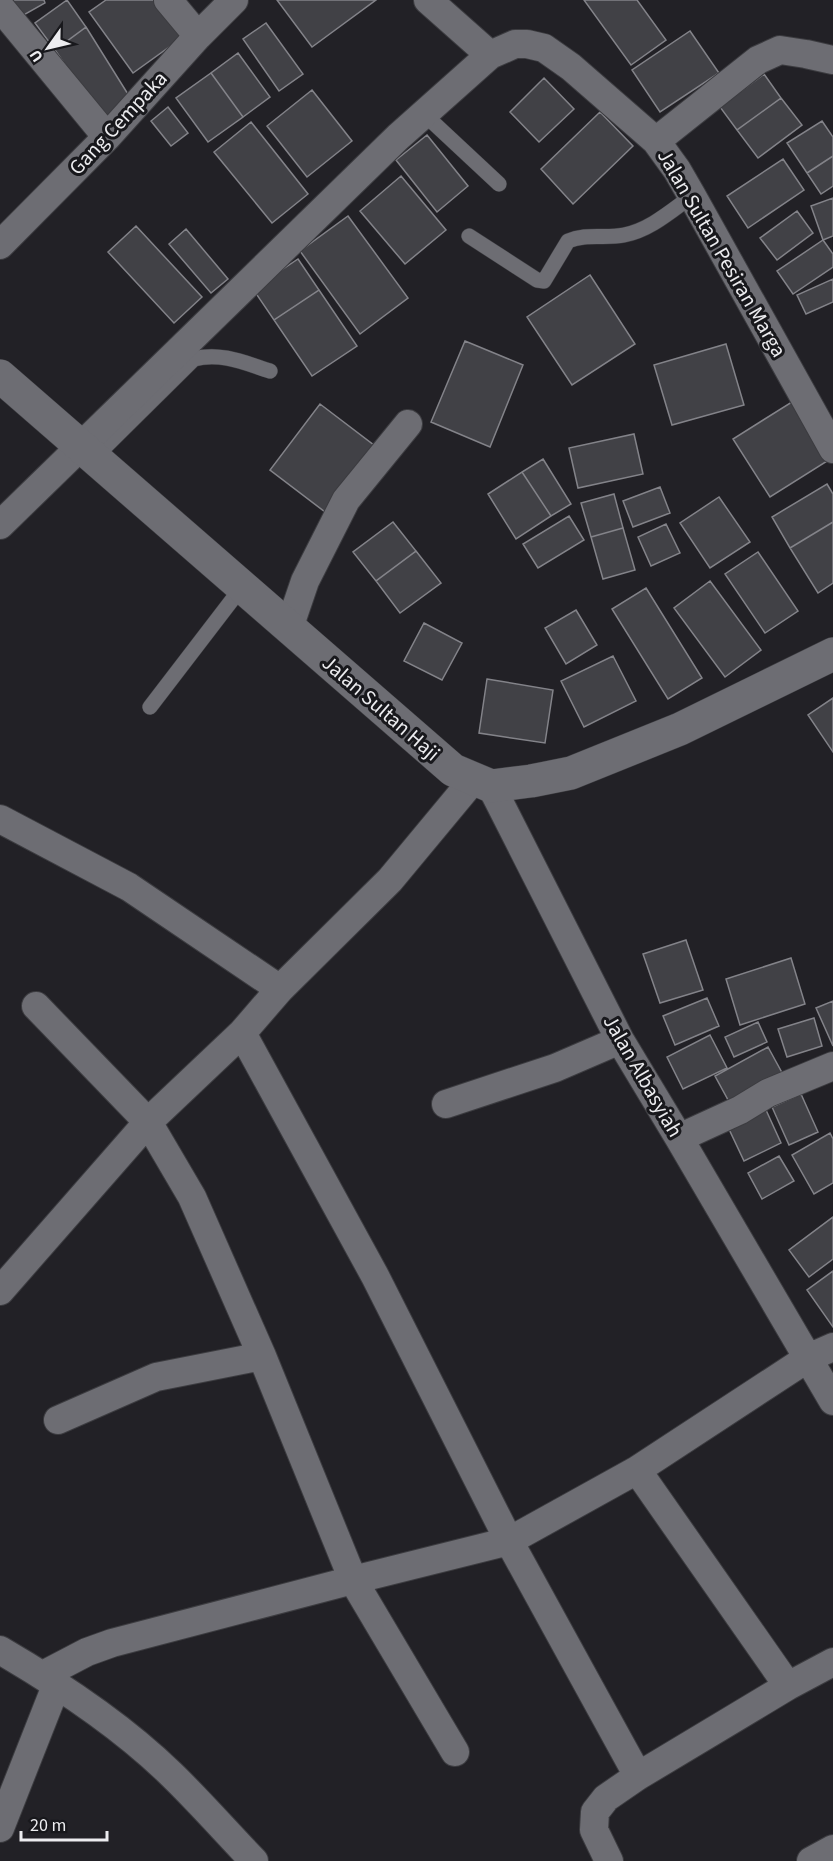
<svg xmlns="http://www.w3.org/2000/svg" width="833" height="1861" font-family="'Source Sans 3',sans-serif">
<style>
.building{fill:#414146;stroke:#838389;stroke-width:1.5}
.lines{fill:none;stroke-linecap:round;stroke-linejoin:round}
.service-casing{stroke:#3c3c40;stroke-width:16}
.minor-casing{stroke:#3c3c40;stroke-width:30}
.tertiary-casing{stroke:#3c3c40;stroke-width:34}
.service{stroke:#6d6d73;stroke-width:15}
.minor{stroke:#6d6d73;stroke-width:28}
.tertiary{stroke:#6d6d73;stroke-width:33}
.labels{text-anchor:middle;stroke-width:6;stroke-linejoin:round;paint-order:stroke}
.street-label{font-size:21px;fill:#ececef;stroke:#18181c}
</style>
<rect width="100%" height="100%" fill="#222126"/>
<path class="building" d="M 1,0 L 44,0 L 45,3 L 13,21 Z
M 67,0 L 86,27 L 55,50 L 35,23 Z
M 106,0 L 156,0 L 183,37 L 133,73 L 89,12 Z
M 277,0 L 376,0 L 312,47 Z
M 584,0 L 637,0 L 666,40 L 631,65 Z
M 266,23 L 303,74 L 279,91 L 243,39 Z
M 86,27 L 131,99 L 108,127 L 55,50 Z
M 690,31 L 719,73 L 660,112 L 632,70 Z
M 238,53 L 270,97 L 243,117 L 211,73 Z
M 211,73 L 243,117 L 208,142 L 176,98 Z
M 764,74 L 781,98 L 737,130 L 720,107 Z
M 544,78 L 574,109 L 539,142 L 510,112 Z
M 312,90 L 352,141 L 307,177 L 267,126 Z
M 781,98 L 802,125 L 758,158 L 737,130 Z
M 168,107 L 188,133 L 171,146 L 151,121 Z
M 600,112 L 633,146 L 573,204 L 541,169 Z
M 822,121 L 833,137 L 833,156 L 807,173 L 787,143 Z
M 251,122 L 308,194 L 272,223 L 214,152 Z
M 427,135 L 468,186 L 437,212 L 396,160 Z
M 833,156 L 833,186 L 821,194 L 807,173 Z
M 783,159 L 804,190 L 748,228 L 727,196 Z
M 401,176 L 446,230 L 405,264 L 360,211 Z
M 833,198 L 833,236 L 823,240 L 811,206 Z
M 797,211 L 813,233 L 777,260 L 760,238 Z
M 348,216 L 408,298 L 360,334 L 300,251 Z
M 136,226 L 202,297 L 174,323 L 108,252 Z
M 186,229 L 228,279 L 211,293 L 169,244 Z
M 823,240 L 833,254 L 833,267 L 793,294 L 777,271 Z
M 298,259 L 319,290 L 274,320 L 253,289 Z
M 590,275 L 635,344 L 572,385 L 527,317 Z
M 833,279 L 833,302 L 806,314 L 797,295 Z
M 319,290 L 357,346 L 312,376 L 274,320 Z
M 465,341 L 523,365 L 490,447 L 431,422 Z
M 726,344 L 744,405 L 672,425 L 654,365 Z
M 795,400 L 832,458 L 770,497 L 733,439 Z
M 320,404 L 379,449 L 329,515 L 270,470 Z
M 634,434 L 643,474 L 578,488 L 569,448 Z
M 543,459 L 571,504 L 551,516 L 522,472 Z
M 522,472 L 551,516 L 516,539 L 488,494 Z
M 827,484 L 833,494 L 833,522 L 790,548 L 772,517 Z
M 660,487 L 670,513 L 633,527 L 623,501 Z
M 614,494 L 623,528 L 591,537 L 581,503 Z
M 719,497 L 750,542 L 710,568 L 680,523 Z
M 569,516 L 584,540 L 538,568 L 523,544 Z
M 393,522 L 416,551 L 376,581 L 353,552 Z
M 833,522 L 833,583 L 818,593 L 790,548 Z
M 666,524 L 680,553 L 651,566 L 638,537 Z
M 623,528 L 635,570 L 603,579 L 591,537 Z
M 416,551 L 441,583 L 400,613 L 376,581 Z
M 758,552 L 798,611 L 765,633 L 725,574 Z
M 710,581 L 761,650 L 725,677 L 674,608 Z
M 646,588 L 702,678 L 668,699 L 612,609 Z
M 576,610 L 597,645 L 566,664 L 545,628 Z
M 424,623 L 462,643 L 442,680 L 404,661 Z
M 613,656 L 636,701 L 584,727 L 561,681 Z
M 487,679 L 553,690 L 545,743 L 479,733 Z
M 833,698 L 833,752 L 808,715 Z
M 686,940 L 703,990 L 660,1003 L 643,954 Z
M 791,958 L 805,1004 L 740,1025 L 726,979 Z
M 707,998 L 719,1026 L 675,1045 L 663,1016 Z
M 833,1001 L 833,1046 L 816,1008 Z
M 814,1018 L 822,1046 L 787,1057 L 778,1029 Z
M 758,1022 L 767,1042 L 734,1057 L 725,1037 Z
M 710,1035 L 727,1068 L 683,1089 L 667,1057 Z
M 768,1047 L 786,1080 L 733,1109 L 715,1076 Z
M 801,1094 L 818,1132 L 789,1145 L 772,1107 Z
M 766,1110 L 781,1143 L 744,1161 L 728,1127 Z
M 830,1133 L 833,1139 L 833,1183 L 814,1194 L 792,1155 Z
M 779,1156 L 794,1181 L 762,1199 L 748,1173 Z
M 833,1217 L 833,1259 L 809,1277 L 789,1250 Z
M 833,1271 L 833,1327 L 807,1290 Z"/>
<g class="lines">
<g class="service-casing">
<path id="service" d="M 424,114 L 499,184
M 469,236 L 537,280 L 544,281 L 568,241 C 586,233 605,239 624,235 C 650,230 671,211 692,196
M 94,458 L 194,359 C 221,352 245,363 270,371
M 150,707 L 242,587"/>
</g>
<g class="minor-casing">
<path id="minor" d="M 168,0 L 198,36
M 428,0 L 490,55
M 0,7 L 107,137
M 656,141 L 758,60 L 780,50 L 806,54 L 833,60
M 0,245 L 107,137 L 198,36 L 234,0
M 0,525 L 398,137 L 490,55 L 515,44 L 527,44 L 544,48 L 571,67 L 656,141 L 677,170 L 692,196 L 833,449
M 289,628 L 305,581 L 346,500 L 408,424
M 491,786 L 620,1040 L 679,1138 L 833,1401
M 0,819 L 129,887 L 280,989
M 36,1006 L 148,1122 L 192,1197 L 262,1356 L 353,1580 L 455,1752
M 242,1033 L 375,1276 L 509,1541 L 638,1776
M 446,1104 L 555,1068 L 620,1040
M 679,1138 L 740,1110 L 768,1093 L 833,1066
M 0,1291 L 148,1122 L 242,1033 L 280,989 L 390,880 L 473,780
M 58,1420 L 156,1377 L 262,1356
M 637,1470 L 788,1686
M 0,1650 C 60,1685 121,1725 171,1774 C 200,1802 226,1832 254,1861
M 43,1675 L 87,1652 L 112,1643 L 353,1580 L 509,1541 L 637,1470 L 808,1358 L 833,1347
M 0,1828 L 56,1686
M 609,1861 L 594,1830 L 595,1812 L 606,1798 L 638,1776 L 788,1686 L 833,1662
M 811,1861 L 833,1849"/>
</g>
<g class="tertiary-casing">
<path id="tertiary" d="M 0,376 L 453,770 L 491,786 L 531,781 L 571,773 L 680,729 L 833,654"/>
</g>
<use href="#service" class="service"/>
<use href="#minor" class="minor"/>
<use href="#tertiary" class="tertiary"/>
</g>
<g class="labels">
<g class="street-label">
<text transform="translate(118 123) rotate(-47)" y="7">Gang Cempaka</text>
<text transform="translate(722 253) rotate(60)" y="7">Jalan Sultan Pesiran Marga</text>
<text transform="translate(381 708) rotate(41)" y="7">Jalan Sultan Haji</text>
<text transform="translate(643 1076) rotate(60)" y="7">Jalan Albasyiah</text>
</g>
</g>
<g transform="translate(48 48) rotate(236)" stroke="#18181c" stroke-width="4.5" paint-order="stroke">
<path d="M0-4.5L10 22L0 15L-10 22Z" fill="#ececef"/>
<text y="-9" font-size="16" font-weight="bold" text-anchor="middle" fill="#ececef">U</text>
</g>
<path d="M21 1831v9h86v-9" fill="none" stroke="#ececef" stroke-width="3"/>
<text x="30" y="1831" font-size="18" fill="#ececef" stroke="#18181c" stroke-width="4.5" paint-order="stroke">20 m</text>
</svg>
